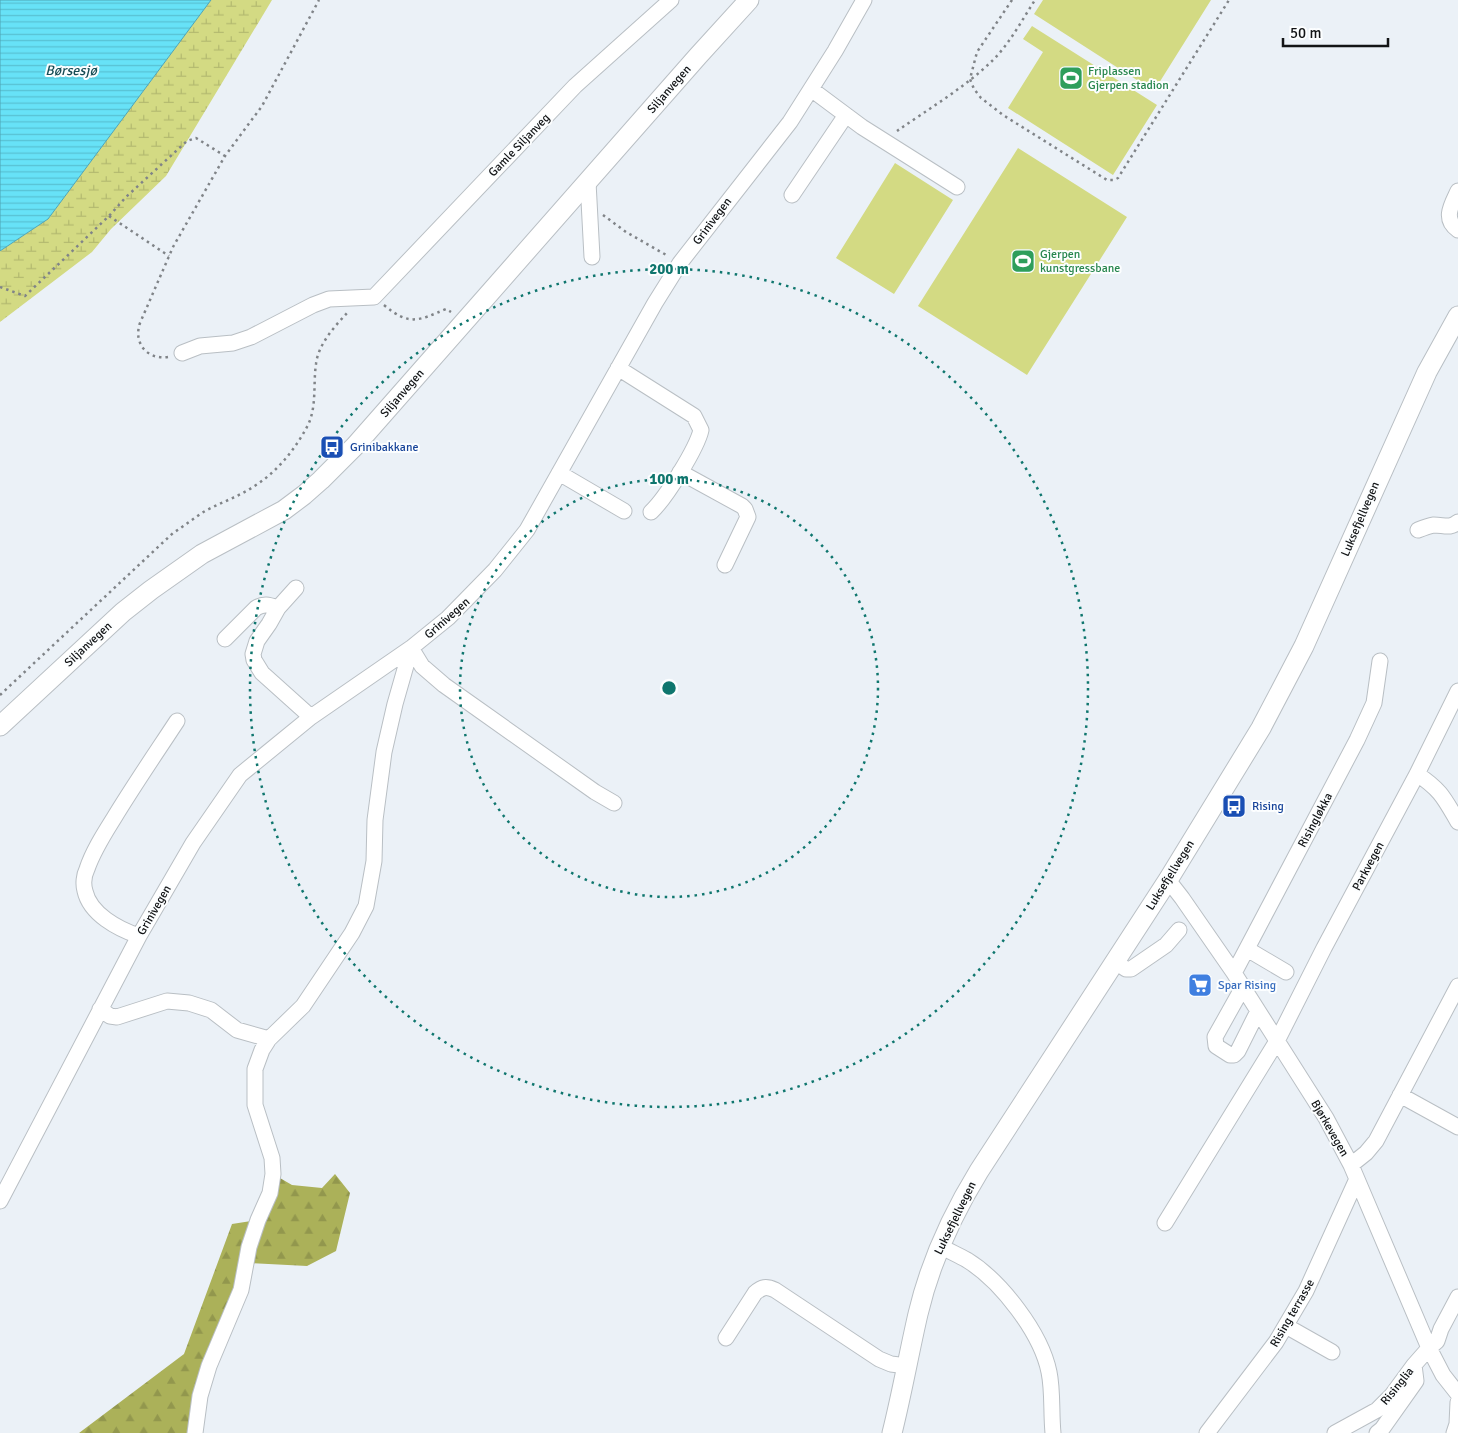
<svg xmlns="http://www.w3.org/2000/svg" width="1458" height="1433" font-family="Signika,sans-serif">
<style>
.forest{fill:url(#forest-firs)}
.wetland{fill:url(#wetland-marsh)}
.pitch{fill:#d3da83}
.water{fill:url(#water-rules);stroke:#4ea4b4}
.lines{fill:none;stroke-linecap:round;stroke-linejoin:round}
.minor-casing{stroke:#b9bfc4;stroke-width:17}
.major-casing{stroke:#b9bfc4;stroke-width:21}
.path{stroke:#808488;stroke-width:2.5;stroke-dasharray:2.5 4;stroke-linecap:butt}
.minor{stroke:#fff;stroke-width:15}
.major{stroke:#fff;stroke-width:19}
.ring{fill:none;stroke:#0f766e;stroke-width:2.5;stroke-dasharray:2.5 5}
.labels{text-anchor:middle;stroke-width:4;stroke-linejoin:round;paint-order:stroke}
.leisure-label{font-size:12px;fill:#27864d;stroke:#fcfeff;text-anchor:start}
.street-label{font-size:12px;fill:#121416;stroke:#fcfeff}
.transit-label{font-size:12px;fill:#164399;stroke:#fcfeff;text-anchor:start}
.shop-label{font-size:12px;fill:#366cbe;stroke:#fcfeff;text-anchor:start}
.water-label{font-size:14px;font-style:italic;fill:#174d56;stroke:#fcfeff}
.centre{fill:#0f766e;stroke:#fcfeff;stroke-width:2.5}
.ring-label{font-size:15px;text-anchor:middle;font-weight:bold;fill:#0f766e;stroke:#fcfeff;stroke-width:4;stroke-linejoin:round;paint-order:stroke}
</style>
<defs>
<pattern id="forest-firs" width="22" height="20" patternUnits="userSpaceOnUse" patternTransform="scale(1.25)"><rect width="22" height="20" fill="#abb159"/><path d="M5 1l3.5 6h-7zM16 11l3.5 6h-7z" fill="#92974d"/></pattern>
<pattern id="wetland-marsh" width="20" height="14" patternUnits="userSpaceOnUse" patternTransform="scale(1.25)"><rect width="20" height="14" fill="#d3da83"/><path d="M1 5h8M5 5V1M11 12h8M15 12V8" fill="none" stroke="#b4ba70"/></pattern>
<pattern id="water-rules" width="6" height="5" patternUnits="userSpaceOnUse" patternTransform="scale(1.25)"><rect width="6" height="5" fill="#67e2f7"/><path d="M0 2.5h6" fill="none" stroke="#58c1d3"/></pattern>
</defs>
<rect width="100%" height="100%" fill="#ebf1f7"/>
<path class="forest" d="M 273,1174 L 292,1185 L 322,1188 L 335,1174 L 350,1193 L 336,1251 L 307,1266 L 247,1263 L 197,1433 L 79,1433 L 184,1354 L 232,1224 L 258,1220 Z"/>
<path class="wetland" d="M 211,0 L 272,0 L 166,176 L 111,229 L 92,252 L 0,322 L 0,251 L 48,219 Z"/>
<path class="pitch" d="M 1043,0 L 1211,0 L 1154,91 L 1034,14 Z
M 1032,26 L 1157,105 L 1113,175 L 1008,108 L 1043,52 L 1023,39 Z
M 1018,148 L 1127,217 L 1027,375 L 918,306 Z
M 895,163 L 953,200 L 894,294 L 836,258 Z"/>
<path class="water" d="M 0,0 L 211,0 L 48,219 L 0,251 Z"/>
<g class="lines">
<g class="minor-casing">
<path id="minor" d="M 811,89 L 862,127 L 957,187
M 588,182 L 592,257
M 1458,191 C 1452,204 1442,219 1458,230
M 792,195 L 846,115
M 182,353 L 200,346 L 233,343 L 251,337 L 313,305 L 329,299 L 374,297 L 575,86 L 671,0
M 618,368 L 694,416 L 701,430 C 697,448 666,498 651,512
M 680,472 L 742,506 L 745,509 L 748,517 L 725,565
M 559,473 L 624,511
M 1418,530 C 1423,528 1428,526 1434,525 C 1444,525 1450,529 1458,522
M 296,588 L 278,608 L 269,624 L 257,641 L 253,654 L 254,660 L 262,673 L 311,717
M 225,639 L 256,608 C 264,603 269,605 278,608
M 411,648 L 422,666 L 444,685 L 595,792 L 614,803
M 1417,774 C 1441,790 1444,798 1458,822
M 1168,880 L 1182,898 L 1234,973 L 1326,1118 L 1351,1165 L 1429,1348 L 1443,1375 L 1458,1394
M 139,936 C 118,929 90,914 85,891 C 83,884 84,875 87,869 C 93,851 104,834 114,818 C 134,785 156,753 177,721
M 1247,949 L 1286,972
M 1115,962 L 1126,969 L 1131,969 L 1166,945 L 1179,930
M 1234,973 L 1357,740 L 1374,703 L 1380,661
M 1243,987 L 1215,1037 L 1216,1046 L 1230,1055 L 1234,1055 L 1238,1051 L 1258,1011
M 100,1009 L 110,1016 L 117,1017 L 167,1001 L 189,1003 L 211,1010 L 237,1030 L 269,1039
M 1400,1095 L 1458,1127
M 1351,1165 L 1366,1153 L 1376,1141 L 1458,986
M 0,1201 L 139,936 L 193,843 L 240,775 L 311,717 L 411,648 L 448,618 L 495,570 L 527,530 L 655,303 L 680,263 L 790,122 L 835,51 L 864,0
M 1165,1223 L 1277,1041 L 1324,948 L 1417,774 L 1458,691
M 940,1246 C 949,1251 958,1255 967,1260 C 1001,1281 1041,1333 1049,1372 C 1053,1391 1051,1413 1053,1433
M 1286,1326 L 1332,1352
M 726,1338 L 755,1293 C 762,1287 766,1286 775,1290 L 879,1359 L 891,1364 L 907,1366
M 195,1433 L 200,1396 L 209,1366 L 241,1290 L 249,1247 L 258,1220 L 270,1193 L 273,1174 L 272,1158 L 255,1105 L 255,1069 L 262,1050 L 269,1039 L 303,1006 L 352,933 L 366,906 L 374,861 L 375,820 L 384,752 L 395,704 L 411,648
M 1207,1433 L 1276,1342 L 1306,1291 L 1356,1181
M 1335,1433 L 1377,1410 L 1392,1395 L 1414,1365 L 1429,1348 L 1437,1341 L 1441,1329 L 1458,1297
M 1377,1433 L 1382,1429 L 1416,1381 L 1414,1365
M 1454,1433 L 1457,1424 L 1458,1402"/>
</g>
<g class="major-casing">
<path id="major" d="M 0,726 L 123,612 L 151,590 L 202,554 L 284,510 L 304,495 L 321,480 L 355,446 L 698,56 L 749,0
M 892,1433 C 902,1393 909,1353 918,1314 C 930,1263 952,1215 979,1171 L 1168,880 L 1261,728 L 1304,646 L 1427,372 L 1458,316"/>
</g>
<path class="path" d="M 1012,0 L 977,52 L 970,79 L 974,89 L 981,98 L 1003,115 L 1107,180 L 1114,180 L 1118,178 L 1229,0
M 897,131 C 927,110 967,86 993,60 C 1010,43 1022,20 1035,0
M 603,215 L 626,232 L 668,256
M 109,216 L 169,256
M 0,287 L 25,296 L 109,216 L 126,197 L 187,141 L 196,138 L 225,156
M 384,305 C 409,326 418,321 446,309 L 451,312
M 168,357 C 147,360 133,343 140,323 L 173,247 L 225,156 L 262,106 L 319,0
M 0,695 L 173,533 C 184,526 194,518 205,511 C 222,502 240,496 256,485 C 278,471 296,448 308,425 C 317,406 313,384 316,364 C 318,345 334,327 347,313"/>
<use href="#minor" class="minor"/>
<use href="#major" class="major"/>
</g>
<g class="ring">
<circle cx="669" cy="688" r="209"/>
<circle cx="669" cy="688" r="419"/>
</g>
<defs>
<g id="stadium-square" transform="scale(1.25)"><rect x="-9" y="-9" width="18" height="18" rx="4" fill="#2e9e5b" stroke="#fcfeff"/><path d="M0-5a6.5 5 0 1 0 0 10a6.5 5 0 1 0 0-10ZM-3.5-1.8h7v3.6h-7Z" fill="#fff"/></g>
<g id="bus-square" transform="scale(1.25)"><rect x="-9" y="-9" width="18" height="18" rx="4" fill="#1a4fb4" stroke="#fcfeff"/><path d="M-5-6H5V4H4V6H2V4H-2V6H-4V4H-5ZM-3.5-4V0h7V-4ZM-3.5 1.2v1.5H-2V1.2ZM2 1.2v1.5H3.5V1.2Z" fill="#fff"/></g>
<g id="supermarket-square" transform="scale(1.25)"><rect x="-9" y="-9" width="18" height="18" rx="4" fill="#3f7fe0" stroke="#fcfeff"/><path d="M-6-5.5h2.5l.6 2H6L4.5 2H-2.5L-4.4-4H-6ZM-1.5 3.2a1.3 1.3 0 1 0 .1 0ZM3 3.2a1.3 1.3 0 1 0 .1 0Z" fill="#fff"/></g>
</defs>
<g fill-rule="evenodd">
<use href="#stadium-square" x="1071" y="78"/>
<use href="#stadium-square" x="1023" y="261"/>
<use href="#bus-square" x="332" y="447"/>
<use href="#bus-square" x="1234" y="806"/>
<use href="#supermarket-square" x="1200" y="985"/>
</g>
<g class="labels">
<g class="leisure-label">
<text x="1088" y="75">Friplassen<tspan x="1088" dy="14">Gjerpen stadion</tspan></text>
<text x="1040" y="258">Gjerpen<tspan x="1040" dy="14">kunstgressbane</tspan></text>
</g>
<g class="street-label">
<text transform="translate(669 89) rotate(-49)" y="4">Siljanvegen</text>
<text transform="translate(519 145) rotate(-46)" y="4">Gamle Siljanveg</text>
<text transform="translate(712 221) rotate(-53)" y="4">Grinivegen</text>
<text transform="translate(402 393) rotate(-49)" y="4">Siljanvegen</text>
<text transform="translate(1360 519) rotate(-67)" y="4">Luksefjellvegen</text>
<text transform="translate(447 618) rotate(-41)" y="4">Grinivegen</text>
<text transform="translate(88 644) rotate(-43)" y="4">Siljanvegen</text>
<text transform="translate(1315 820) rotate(-62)" y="4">Risingløkka</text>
<text transform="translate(1368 866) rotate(-62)" y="4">Parkvegen</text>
<text transform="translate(1170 875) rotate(-58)" y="4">Luksefjellvegen</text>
<text transform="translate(154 910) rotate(-60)" y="4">Grinivegen</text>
<text transform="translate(1330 1128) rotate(60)" y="4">Bjørkevegen</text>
<text transform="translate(955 1218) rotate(-64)" y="4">Luksefjellvegen</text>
<text transform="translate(1292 1313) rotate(-60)" y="4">Rising terrasse</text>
<text transform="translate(1397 1386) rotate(-51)" y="4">Risinglia</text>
</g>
<g class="transit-label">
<text x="350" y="451">Grinibakkane</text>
<text x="1252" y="810">Rising</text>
</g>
<g class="shop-label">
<text x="1218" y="989">Spar Rising</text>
</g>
<g class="water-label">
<text x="71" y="75">Børsesjø</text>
</g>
</g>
<circle cx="669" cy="688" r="8" class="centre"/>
<g class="ring-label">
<text x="669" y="274">200 m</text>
<text x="669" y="484">100 m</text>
</g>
<path d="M1283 38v8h105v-8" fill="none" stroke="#121416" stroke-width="2.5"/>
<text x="1290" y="38" font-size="15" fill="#121416" stroke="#fcfeff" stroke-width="4" paint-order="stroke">50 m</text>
</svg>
